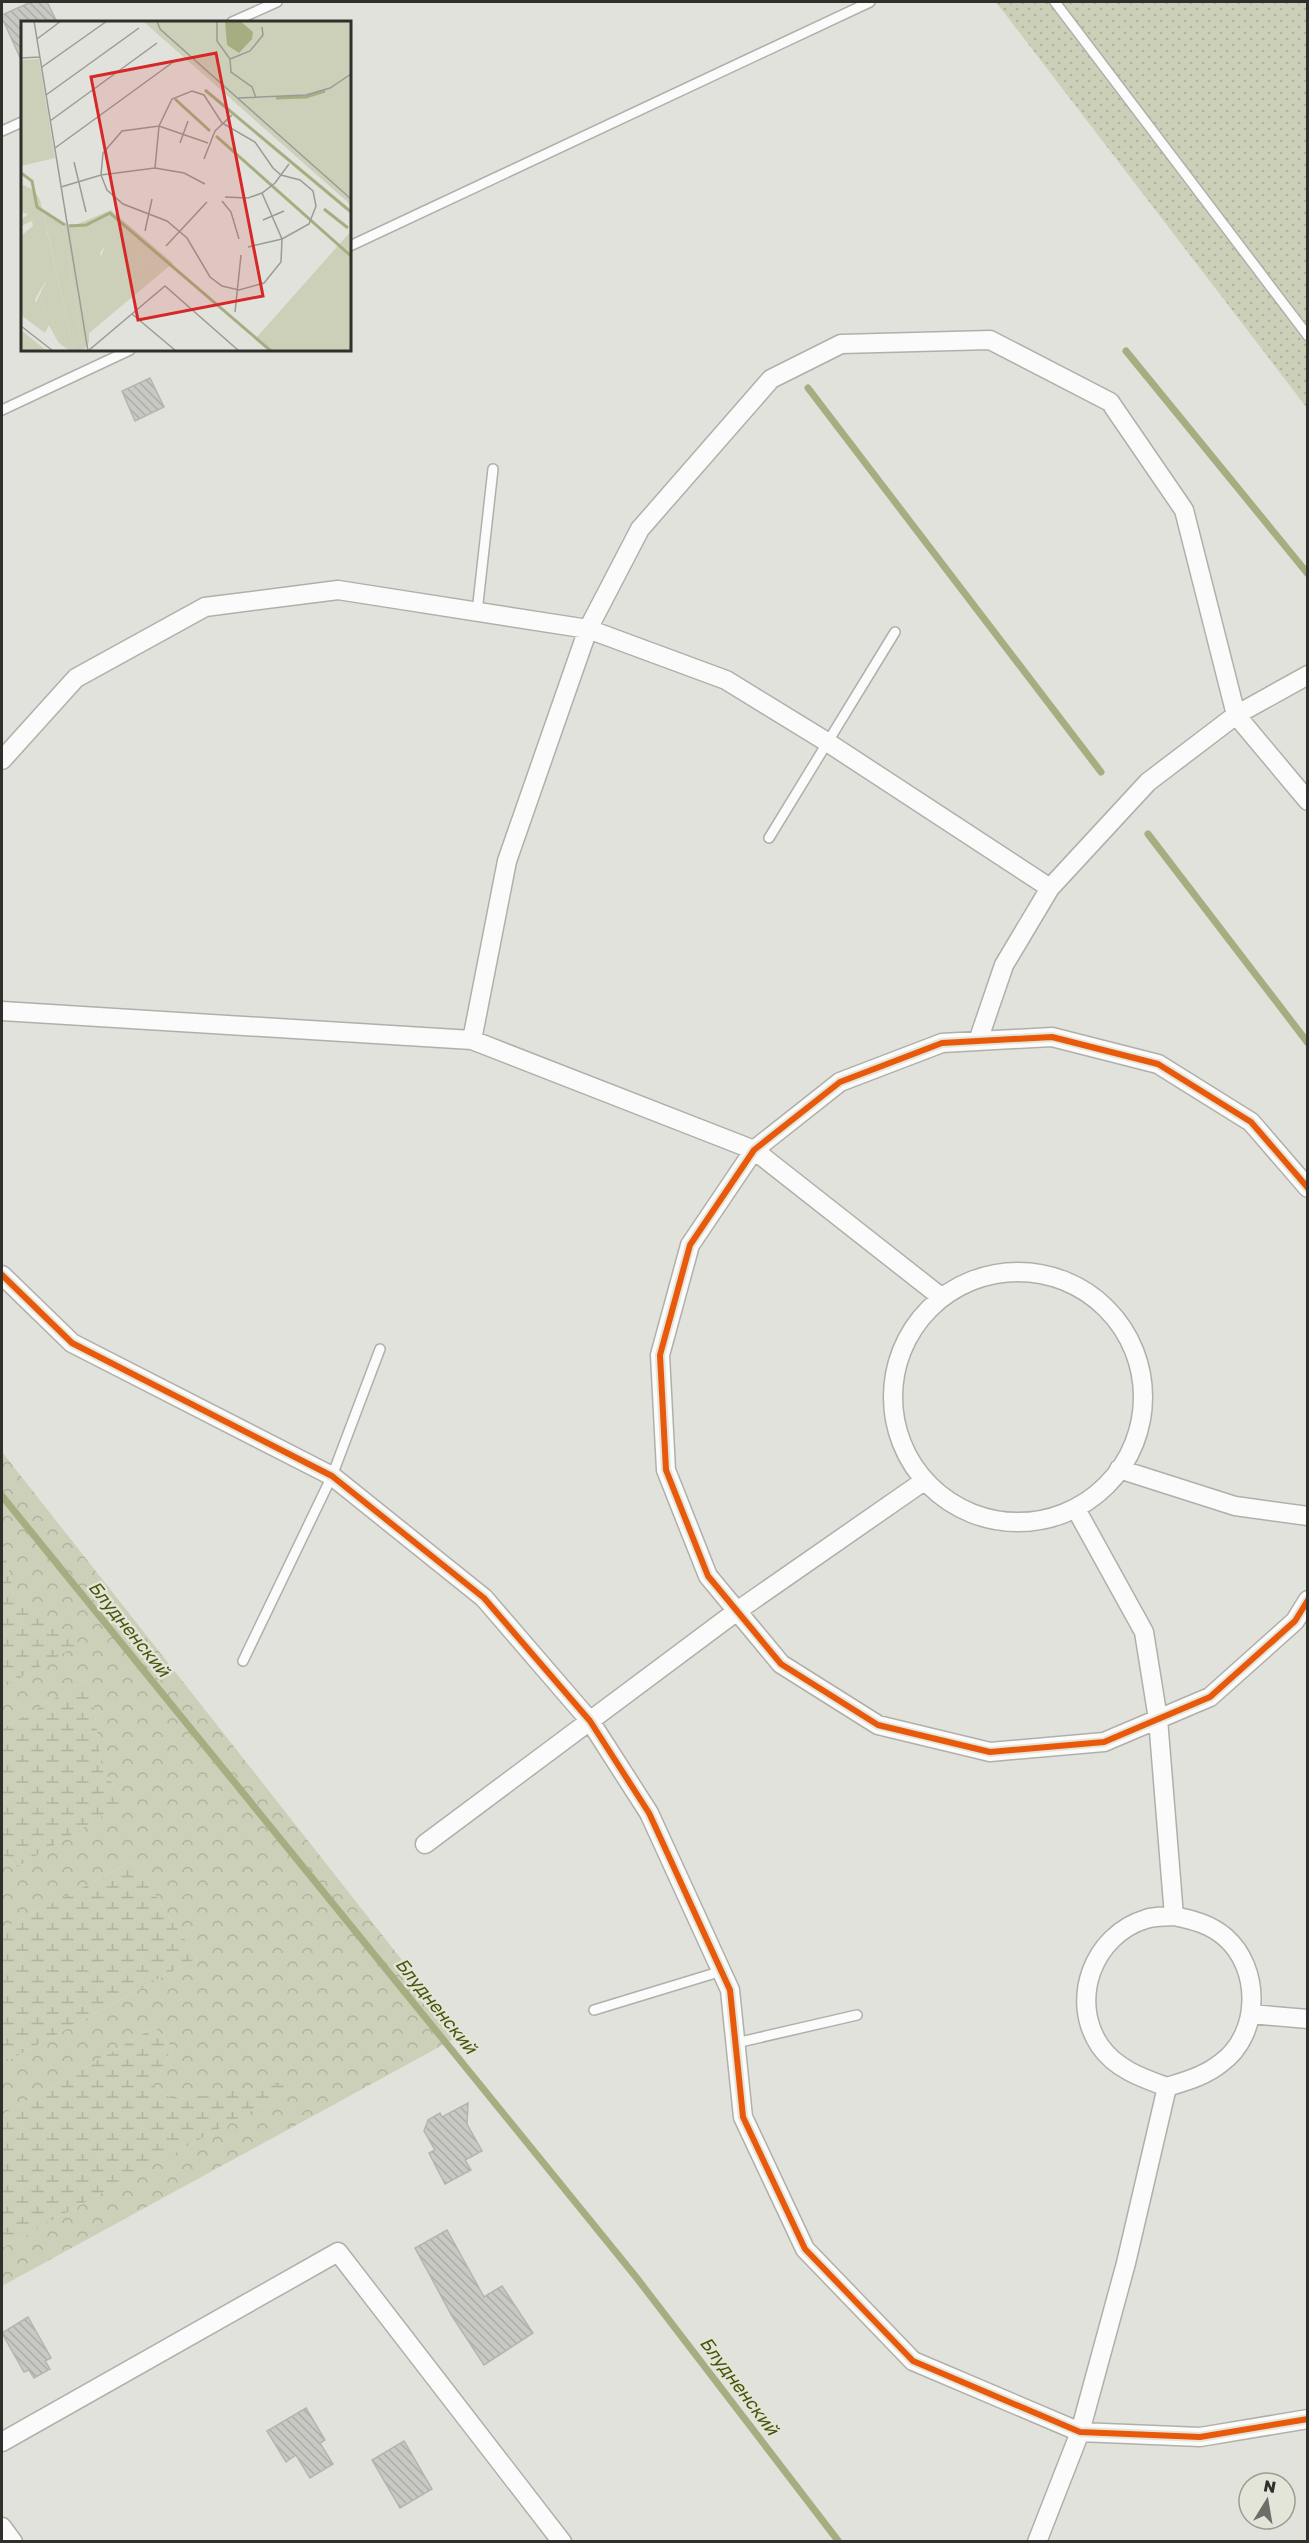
<svg xmlns="http://www.w3.org/2000/svg" width="1309" height="2543" font-family="'Golos Text',sans-serif">
<style>
.grass{fill:url(#grass-dots)}
.forest{fill:url(#forest-crowns)}
.wetland{fill:url(#wetland-marsh)}
.lines{fill:none;stroke-linecap:round;stroke-linejoin:round}
.stream{stroke:#a6ae81;stroke-width:7}
.building{fill:url(#building-back-hatch);stroke:#b4b5b0;stroke-width:1.5}
.service-casing{stroke:#b0b0ab;stroke-width:12}
.minor-casing{stroke:#b0b0ab;stroke-width:21}
.service{stroke:#fafbfa;stroke-width:9}
.minor{stroke:#fafbfa;stroke-width:18}
.cycleway-casing{stroke:#e2e5d8;stroke-width:10}
.cycleway{stroke:#e8590c;stroke-width:6}
.labels{text-anchor:middle;stroke-width:5;stroke-linejoin:round;paint-order:stroke}
.water-label{font-size:18px;font-style:italic;fill:#4c540c;stroke:#e2e5d8}
.inset-river{fill:none;stroke:#a6ae81;stroke-width:3}
.inset-road{fill:none;stroke:#9a9b95;stroke-width:1.5}
.view{fill:#d62828;fill-opacity:0.15;stroke:#d62828;stroke-width:3}
.inset-edge{fill:none;stroke:#2f302b;stroke-width:3}
</style>
<defs>
<pattern id="grass-dots" width="8" height="8" patternUnits="userSpaceOnUse" patternTransform="scale(1.5)"><rect width="8" height="8" fill="#ccd0b8"/><path d="M2 2h.1M6 6h.1" fill="none" stroke="#b0b39e" stroke-width="1.8" stroke-linecap="round"/></pattern>
<pattern id="forest-crowns" width="20" height="18" patternUnits="userSpaceOnUse" patternTransform="scale(1.5)"><rect width="20" height="18" fill="#ccd0b8"/><path d="M2 6a3 3 0 1 1 6 0M12 15a3 3 0 1 1 6 0" fill="none" stroke="#b0b39e"/></pattern>
<pattern id="wetland-marsh" width="20" height="14" patternUnits="userSpaceOnUse" patternTransform="scale(1.5)"><rect width="20" height="14" fill="#ccd0b8"/><path d="M1 5h8M5 5V1M11 12h8M15 12V8" fill="none" stroke="#b0b39e"/></pattern>
<pattern id="building-back-hatch" width="6" height="6" patternUnits="userSpaceOnUse" patternTransform="scale(1.5)"><rect width="6" height="6" fill="#c8c9c3"/><path d="M-1 5l2 2M0 0l6 6M5-1l2 2" fill="none" stroke="#acada8"/></pattern>
</defs>
<rect width="100%" height="100%" fill="#e1e2db"/>
<path class="grass" d="M 996,2 L 1307,2 L 1307,408 Z"/>
<path class="forest" d="M 2,1452 L 461,2035 L 2,2286 L 2,2248 L 307,2080 L 173,2100 L 153,2085 L 172,2048 L 155,2027 L 2,2115 L 2,2064 L 197,1958 L 133,1861 L 2,1929 L 2,1854 L 17,1867 L 126,1802 L 102,1769 L 90,1678 L 2,1729 L 2,1688 L 79,1644 L 14,1594 L 2,1541 Z"/>
<path class="wetland" d="M 2,1541 L 14,1594 L 80,1644 L 2,1688 Z
M 90,1678 L 102,1769 L 126,1802 L 17,1867 L 2,1854 L 2,1729 Z
M 133,1861 L 197,1958 L 2,2064 L 2,1929 Z
M 155,2027 L 172,2048 L 153,2085 L 173,2100 L 309,2079 L 2,2248 L 2,2115 Z"/>
<g class="lines">
<path class="stream" d="M 1126,351 L 1308,574
M 808,388 L 1101,772
M 1148,834 L 1308,1043
M 2,1496 L 636,2277 L 839,2542"/>
</g>
<path class="building" d="M 31,2 L 47,2 L 57,22 L 22,22 L 22,62 L 4,22 L 2,22 L 2,15 Z
M 150,378 L 164,407 L 135,421 L 122,391 Z
M 468,2103 L 467,2124 L 482,2151 L 465,2160 L 471,2170 L 445,2184 L 429,2153 L 435,2150 L 424,2131 L 428,2120 L 440,2113 L 442,2117 Z
M 447,2230 L 484,2297 L 502,2286 L 533,2333 L 484,2365 L 452,2316 L 415,2248 Z
M 28,2317 L 51,2358 L 45,2361 L 50,2369 L 34,2378 L 29,2370 L 24,2372 L 2,2333 Z
M 306,2408 L 325,2440 L 320,2443 L 333,2464 L 310,2478 L 296,2455 L 286,2462 L 267,2431 Z
M 404,2441 L 432,2489 L 400,2508 L 372,2460 Z"/>
<g class="lines">
<g class="service-casing">
<path id="service" d="M 1055,2 L 1308,336
M 232,22 L 277,2
M 2,131 L 22,122
M 350,246 L 870,2
M 2,410 L 130,350
M 477,612 L 493,469
M 769,838 L 895,632
M 243,1661 L 332,1476 L 380,1349
M 594,2010 L 722,1971
M 736,2043 L 857,2015"/>
</g>
<g class="minor-casing">
<path id="minor" d="M 2,760 L 76,678 L 205,607 L 338,590 L 588,629 L 726,680 L 827,742 L 1050,888
M 2,1011 L 472,1040 L 754,1150 L 941,1297
M 472,1040 L 507,861 L 588,629 L 640,529 L 771,379 L 841,344 L 990,340 L 1110,402 L 1184,510 L 1236,715 L 1308,801
M 978,1041 L 1004,965 L 1050,888 L 1148,782 L 1236,715 L 1308,675
M 1308,1188 L 1251,1122 L 1158,1064 L 1052,1037 L 942,1043 L 840,1082 L 754,1150 L 690,1245 L 660,1355 L 666,1470 L 708,1576 L 781,1664 L 878,1725 L 990,1752 L 1104,1742 L 1210,1697 L 1295,1621 L 1308,1600
M893 1397a125 125 0 1 1 250 0a125 125 0 1 1-250 0Z
M 2,1275 L 72,1343 L 332,1476 L 484,1598 L 590,1721 L 649,1813 L 730,1990 L 743,2117 L 805,2249 L 913,2361 L 1080,2432 L 1200,2437 L 1308,2419
M 1119,1469 L 1235,1506 L 1308,1516
M 1076,1509 L 1144,1632 L 1158,1719 L 1174,1916
M 425,1844 L 737,1611 L 924,1481
M 1174,1916 C 1193,1920 1210,1924 1225,1937 C 1261,1968 1261,2034 1221,2063 C 1205,2076 1186,2081 1167,2087 C 1142,2078 1116,2069 1100,2046 C 1069,2000 1093,1935 1146,1919 C 1155,1916 1165,1917 1174,1916 Z
M 1251,2014 L 1308,2019
M 2,2442 L 338,2252 L 562,2542
M 2,2527 L 13,2542
M 1037,2542 L 1080,2432 L 1126,2263 L 1167,2087"/>
</g>
<use href="#service" class="service"/>
<use href="#minor" class="minor"/>
<g class="cycleway-casing">
<path id="cycleway" d="M 1308,1188 L 1251,1122 L 1158,1064 L 1052,1037 L 942,1043 L 840,1082 L 754,1150 L 690,1245 L 660,1355 L 666,1470 L 708,1576 L 781,1664 L 878,1725 L 990,1752 L 1104,1742 L 1210,1697 L 1295,1621 L 1308,1600
M 2,1275 L 72,1343 L 332,1476 L 484,1598 L 590,1721 L 649,1813 L 730,1990 L 743,2117 L 805,2249 L 913,2361 L 1080,2432 L 1200,2437 L 1308,2419"/>
</g>
<use href="#cycleway" class="cycleway"/>
</g>
<g class="labels">
<g class="water-label">
<text transform="translate(129 1629) rotate(51)" y="6">Блудненский</text>
<text transform="translate(436 2006) rotate(51)" y="6">Блудненский</text>
<text transform="translate(739 2386) rotate(53)" y="6">Блудненский</text>
</g>
</g>
<g transform="translate(21 21)">
<rect width="330" height="330" fill="#e1e2db"/>
<path d="M 330,0 L 330,184 L 123,1 L 124,0 ZM 18,38 L 34,137 L 0,145 L 0,39 ZM 22,191 L 42,203 L 62,330 L 53,330 ZM 330,210 L 330,330 L 252,330 L 236,316 ZM 29,251 L 31,253 L 47,329 L 37,321 L 23,270 L 20,275 L 23,292 L 18,292 L 15,282 Z" fill="#ccd0b8"/>
<path d="M 0,163 L 13,169 L 19,179 L 53,330 L 47,329 L 30,251 L 14,278 L 18,292 L 23,292 L 20,274 L 23,269 L 37,321 L 28,304 L 24,312 L 0,294 L 0,215 L 12,205 L 11,200 L 0,205 L 0,199 L 7,193 L 0,191 ZM 90,189 L 152,242 L 68,312 L 68,321 L 62,330 L 42,203 L 57,203 ZM 99,204 L 108,212 L 80,235 L 79,232 ZM 117,232 L 125,240 L 88,270 L 86,257 ZM 0,309 L 26,330 L 0,330 Z" fill="#ccd0b8" fill-rule="evenodd"/>
<path d="M 99,203 L 108,212 L 80,236 L 83,227 L 80,221 ZM 110,215 L 115,226 L 98,237 L 99,241 L 87,250 L 81,240 ZM 117,232 L 125,240 L 88,270 L 80,269 L 86,257 ZM 122,247 L 125,254 L 138,249 L 90,285 L 88,277 Z" fill="#ccd0b8"/>
<path d="M 204,0 L 219,0 L 232,11 L 231,18 L 218,32 L 206,24 Z" fill="#a6ae81"/>
<path class="inset-river" d="M 184,69 L 330,191M 255,77 L 285,76 L 304,70M 154,78 L 189,110M 195,115 L 330,235M 0,152 L 11,160 L 16,186 L 44,204M 303,188 L 327,207M 48,205 L 65,204 L 89,192 L 250,330"/>
<path class="inset-road" d="M 13,0 L 67,330M 136,0 L 139,8 L 330,178M 196,0 L 196,20 L 209,38 L 210,51 L 231,66 L 235,77M 16,18 L 40,0M 0,37 L 19,36M 209,38 L 229,30 L 242,14 L 241,6M 21,46 L 86,0M 25,74 L 118,7M 217,77 L 285,74 L 309,67 L 330,53M 29,100 L 136,22M 159,122 L 167,100M 187,122 L 138,105 L 101,110 L 82,132 L 80,154 L 86,169 L 102,183 L 146,200 L 166,217 L 189,256 L 201,265 L 218,269 L 243,262 L 260,241 L 261,218 L 241,172M 34,127 L 155,39M 183,138 L 194,110 L 211,94M 53,141 L 65,191M 134,147 L 138,105 L 151,78 L 171,70 L 183,74 L 201,102 L 234,121 L 252,147 L 260,154 L 279,159 L 292,170 L 295,185 L 288,203 L 261,218 L 227,226M 40,166 L 80,154 L 134,147 L 163,152 L 184,163M 204,176 L 227,177 L 241,172 L 254,162 L 268,143M 201,180 L 210,191 L 218,218M 242,199 L 263,190M 124,210 L 131,178M 145,225 L 186,181M 214,291 L 220,234M 111,293 L 155,330M 0,305 L 32,330M 67,330 L 144,265 L 218,330"/>
<path class="view" d="M 195,32 L 242,275 L 117,299 L 70,56 Z"/>
<rect width="330" height="330" class="inset-edge"/>
</g>
<rect width="1309" height="2543" fill="none" stroke="#2f302b" stroke-width="6"/>
<g transform="translate(1267 2501) rotate(11)"><circle r="28" fill="#e2e5d8" stroke="#9a9d93" stroke-width="1.5"/>
<path d="M0-4.5L10 22L0 15L-10 22Z" fill="#6d6e69"/>
<text y="-9" font-size="16" font-weight="bold" text-anchor="middle" fill="#2f302b">N</text>
</g>
</svg>
